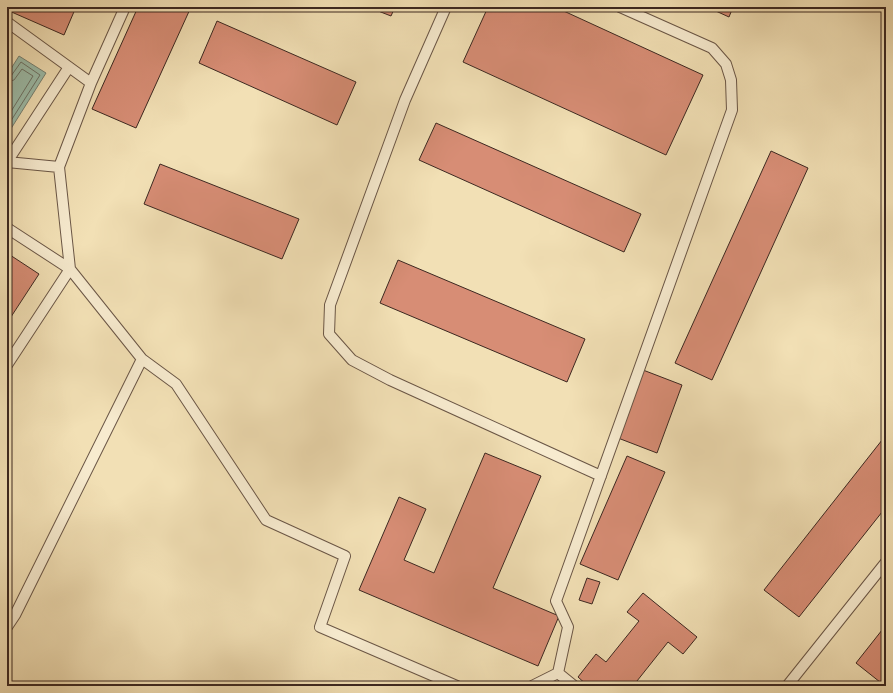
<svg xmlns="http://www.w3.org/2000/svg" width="893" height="693" font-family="Vollkorn,serif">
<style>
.water{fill:#9cbdaa;stroke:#768173}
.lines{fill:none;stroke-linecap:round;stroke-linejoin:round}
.shore{stroke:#6c7266;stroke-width:1}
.building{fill:#d78d75;stroke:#3c2821}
.service-casing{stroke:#6a5646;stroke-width:12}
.service{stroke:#f7ebcf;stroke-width:10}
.rail{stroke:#3c2821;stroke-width:3;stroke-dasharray:7 7;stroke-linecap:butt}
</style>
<rect width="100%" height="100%" fill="#f2e0b5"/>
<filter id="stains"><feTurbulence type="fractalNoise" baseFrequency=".005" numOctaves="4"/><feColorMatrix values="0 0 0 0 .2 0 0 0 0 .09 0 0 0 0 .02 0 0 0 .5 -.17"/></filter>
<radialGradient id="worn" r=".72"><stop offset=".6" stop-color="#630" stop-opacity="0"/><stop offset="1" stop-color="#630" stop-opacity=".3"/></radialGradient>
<path class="water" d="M 19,56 L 46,73 L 7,135 L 7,75 Z"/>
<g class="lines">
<path class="shore" d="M 7,77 L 11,76 L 21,62 L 40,75 L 7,127
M 7,82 L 14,80 L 22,69 L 33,76 L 7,118"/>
</g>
<path class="building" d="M 8,7 L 76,7 L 64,35 L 7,10 Z
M 138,7 L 191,7 L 136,128 L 92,109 Z
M 368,7 L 395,7 L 391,16 Z
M 488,7 L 555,7 L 703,75 L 666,155 L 463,62 Z
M 707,7 L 733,7 L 729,17 Z
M 217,21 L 356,82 L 337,125 L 199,63 Z
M 436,123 L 641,214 L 624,252 L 419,160 Z
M 771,151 L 808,168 L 712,380 L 675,363 Z
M 160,164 L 299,219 L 282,259 L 144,204 Z
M 7,253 L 39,274 L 7,323 Z
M 398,260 L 585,339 L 567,382 L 380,303 Z
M 643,370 L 682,385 L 657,453 L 618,438 Z
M 886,435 L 886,507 L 799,617 L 764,590 Z
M 485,453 L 541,476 L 493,588 L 559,616 L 538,666 L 359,590 L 399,497 L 426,509 L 404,560 L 434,573 Z
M 627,456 L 665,472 L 618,580 L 580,564 Z
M 587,578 L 600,582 L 592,604 L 579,600 Z
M 643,593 L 697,637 L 683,654 L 668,642 L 633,686 L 588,686 L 578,677 L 596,654 L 606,662 L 639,621 L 627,612 Z
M 886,625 L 886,686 L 885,686 L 856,663 Z"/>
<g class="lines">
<g class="service-casing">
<path id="service" d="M 446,7 L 405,100 L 330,305 L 329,334 L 352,360 L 390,380 L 601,476
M 7,22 L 91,83 L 125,7
M 7,162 L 69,67
M 7,162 L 59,167
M 7,228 L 70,269 L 142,359 L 15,615 L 7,627
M 142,359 L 176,384 L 266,520 L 345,556 L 320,627 L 457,686
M 7,365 L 70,269 L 59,167 L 91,83
M 558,673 L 568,627 L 556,601 L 732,110 L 731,80 L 726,64 L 712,48 L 620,7
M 532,686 L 558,673 L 574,686
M 787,686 L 886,562"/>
</g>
<use href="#service" class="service"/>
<path class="rail" d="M 879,7 L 886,13"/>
</g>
<rect width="893" height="693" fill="none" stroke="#f2e0b5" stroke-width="24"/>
<rect x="8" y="8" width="877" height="677" fill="none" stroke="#3c2821" stroke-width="2"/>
<rect x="12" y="12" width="869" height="669" fill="none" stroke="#3c2821"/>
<rect width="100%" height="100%" filter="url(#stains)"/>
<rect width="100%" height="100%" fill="url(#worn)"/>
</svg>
